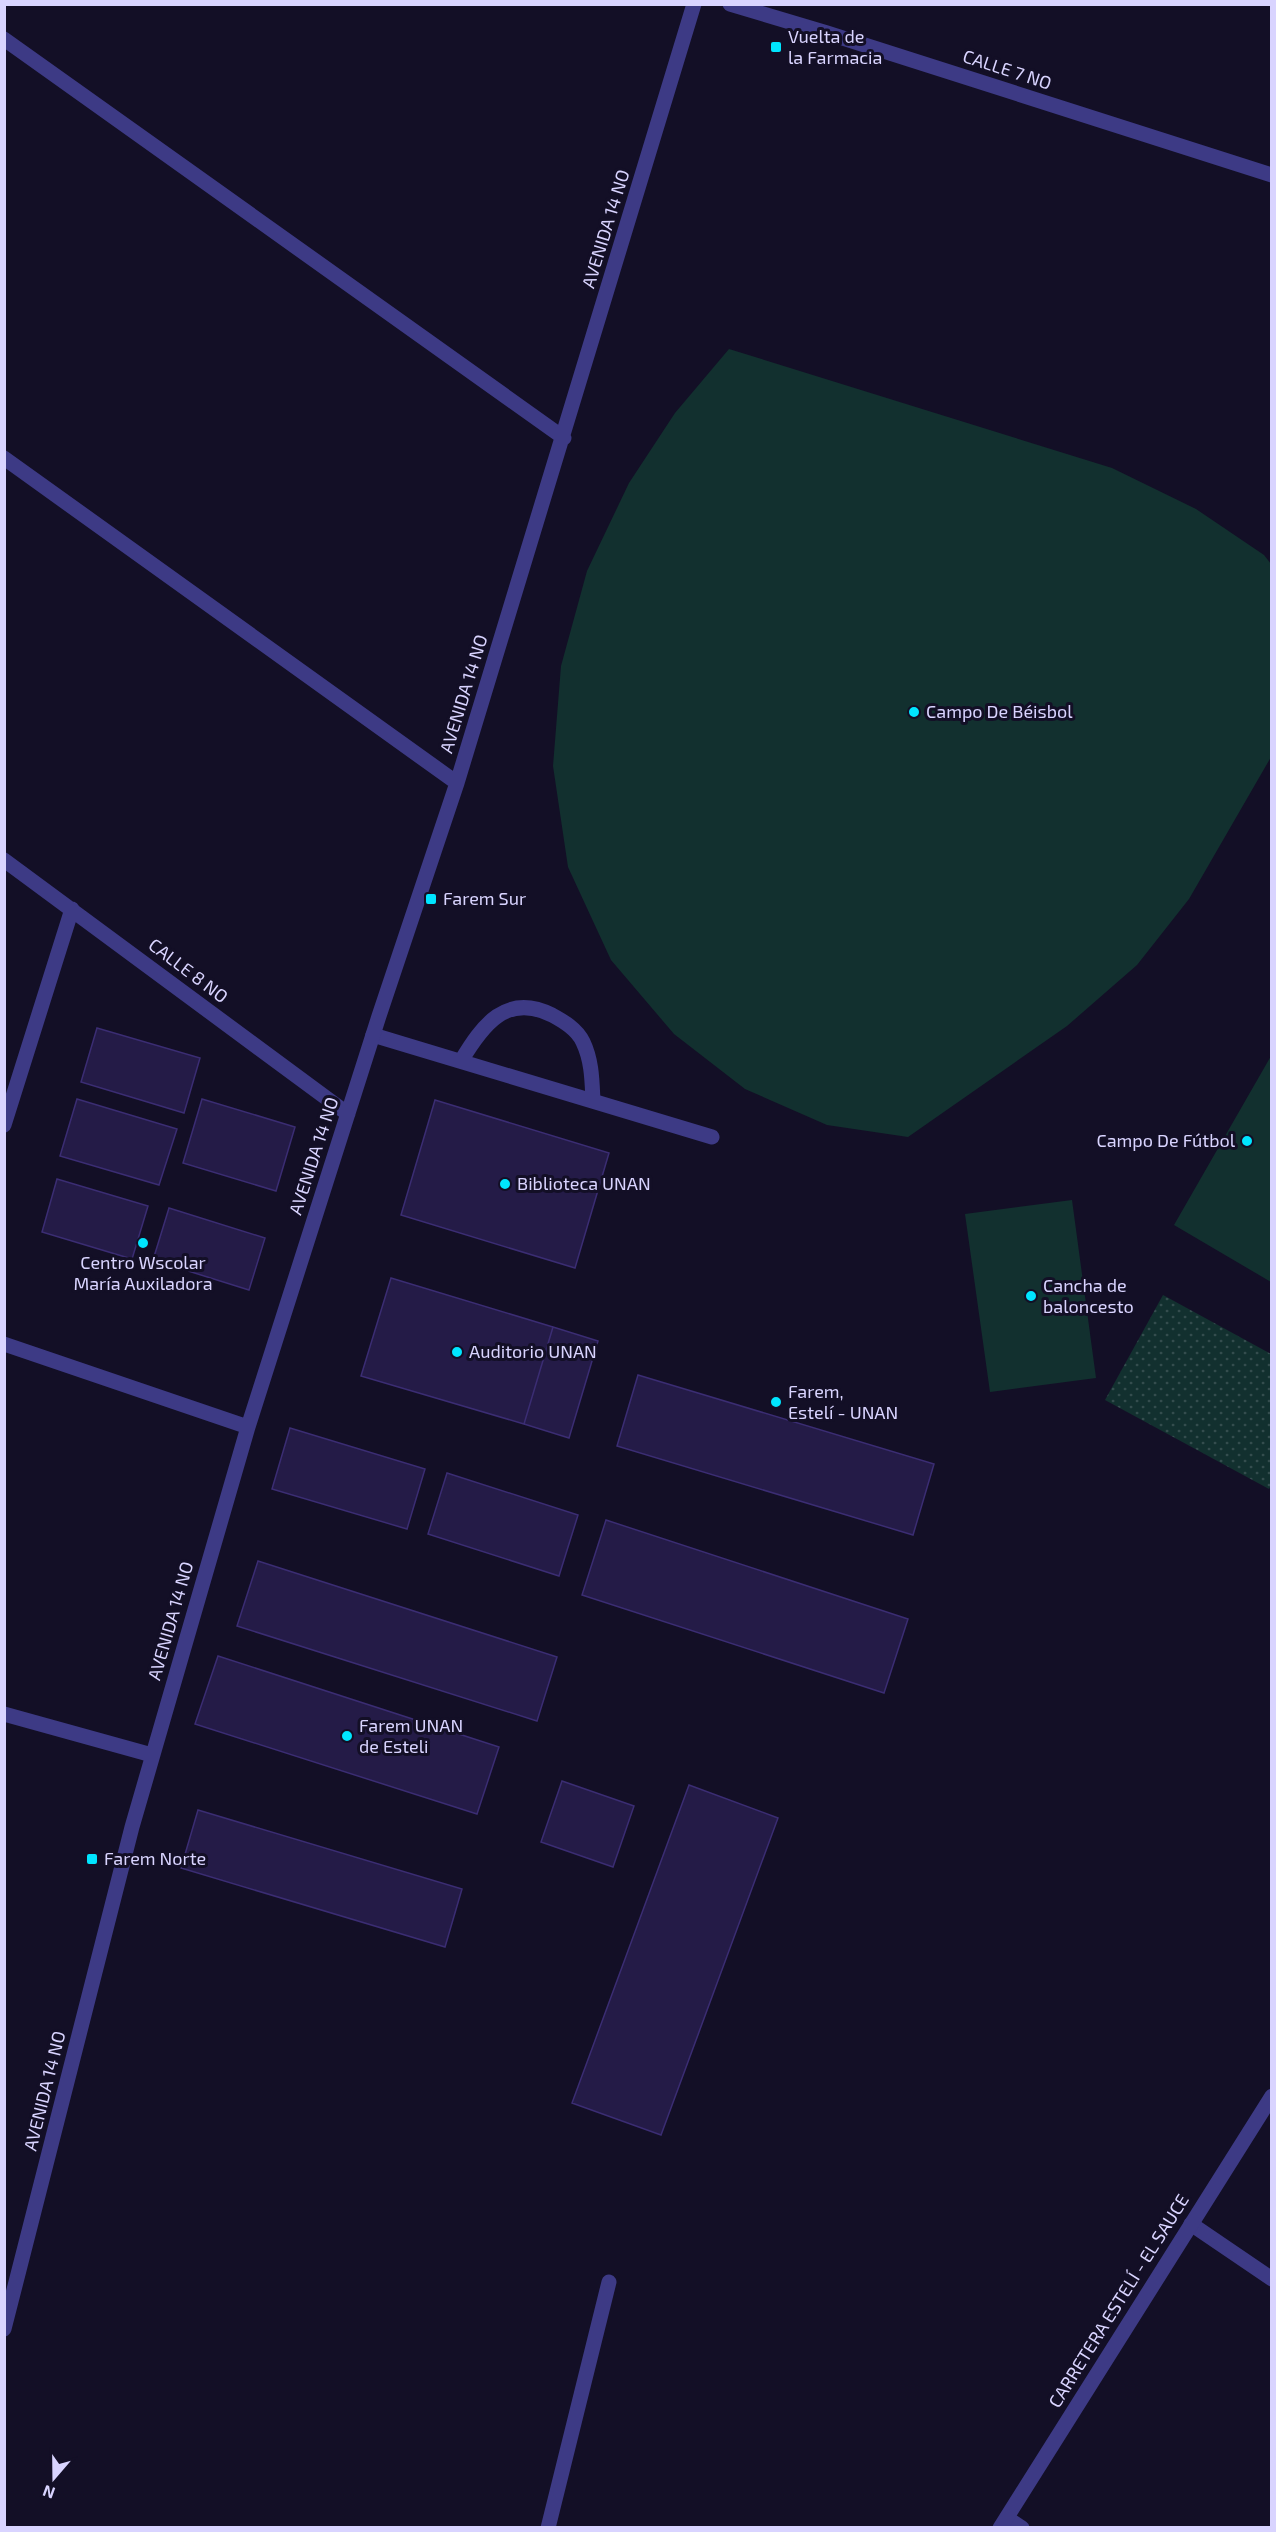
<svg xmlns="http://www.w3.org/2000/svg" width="1276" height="2532" font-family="'Exo 2',sans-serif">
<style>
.grass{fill:#12302f}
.park{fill:url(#park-dots)}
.building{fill:#241b47;stroke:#3b2d73;stroke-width:1.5}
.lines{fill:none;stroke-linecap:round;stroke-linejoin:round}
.service{stroke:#3d3a85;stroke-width:15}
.minor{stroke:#3d3a85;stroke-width:15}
.tertiary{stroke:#3d3a85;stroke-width:15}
.poi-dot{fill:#00e5ff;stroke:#130f26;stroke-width:2}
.labels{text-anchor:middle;stroke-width:6;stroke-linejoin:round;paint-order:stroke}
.poi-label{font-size:18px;fill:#d9d4ff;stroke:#130f26;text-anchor:start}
.street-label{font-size:18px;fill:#d9d4ff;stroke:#130f26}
</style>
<defs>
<pattern id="park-dots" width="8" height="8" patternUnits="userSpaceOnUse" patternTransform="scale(1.5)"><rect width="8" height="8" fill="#12302f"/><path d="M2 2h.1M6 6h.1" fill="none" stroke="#344d4e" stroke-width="1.8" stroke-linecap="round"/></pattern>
</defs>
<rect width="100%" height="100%" fill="#130f26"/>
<path class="grass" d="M 729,349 L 1112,468 L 1196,509 L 1264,555 L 1271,564 L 1271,757 L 1189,899 L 1137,965 L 1067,1026 L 908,1137 L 827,1125 L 745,1089 L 674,1034 L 611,960 L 568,867 L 553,766 L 561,666 L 587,571 L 629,483 L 675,413 Z
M 1271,1056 L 1272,1282 L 1271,1282 L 1174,1225 Z
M 1072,1200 L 1096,1378 L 990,1392 L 965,1214 Z"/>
<path class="park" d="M 1163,1295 L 1271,1354 L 1272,1484 L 1269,1489 L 1105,1400 Z"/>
<path class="building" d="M 97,1028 L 200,1058 L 184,1113 L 81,1082 Z
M 77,1099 L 177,1129 L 159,1185 L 60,1156 Z
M 202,1099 L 295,1127 L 276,1191 L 183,1163 Z
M 435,1100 L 609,1153 L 575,1268 L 401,1215 Z
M 57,1179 L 148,1206 L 132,1259 L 42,1232 Z
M 169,1208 L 265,1238 L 249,1290 L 153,1260 Z
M 391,1278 L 553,1327 L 524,1424 L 361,1376 Z
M 553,1327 L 598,1341 L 569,1438 L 524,1424 Z
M 638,1375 L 934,1464 L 913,1535 L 617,1446 Z
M 290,1428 L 425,1469 L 407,1529 L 272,1489 Z
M 447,1473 L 578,1515 L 559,1576 L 428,1534 Z
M 606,1520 L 908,1619 L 884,1693 L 582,1595 Z
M 258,1561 L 557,1657 L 537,1721 L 237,1626 Z
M 218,1656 L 499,1747 L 477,1814 L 195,1724 Z
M 562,1781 L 634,1806 L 613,1867 L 541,1842 Z
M 689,1785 L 778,1818 L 661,2135 L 572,2103 Z
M 198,1810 L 462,1889 L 445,1947 L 181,1868 Z"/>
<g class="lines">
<path class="service" d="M 373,1035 L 712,1137
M 461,1061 C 482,1026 506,992 552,1015 C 563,1021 577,1029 583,1042 C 592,1061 592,1080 593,1101
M 548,2528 L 609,2282"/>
<path class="minor" d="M 730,4 L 827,33 L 1272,175
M 4,39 L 564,438
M 4,458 L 457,783
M 4,860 L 348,1114
M 4,1125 L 72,909
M 4,1344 L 248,1427
M 4,1714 L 152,1755
M 1191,2224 L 1272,2279
M 4,2329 L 132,1827 L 248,1427 L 379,1016 L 457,783 L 694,4
M 1007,2518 L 1022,2528"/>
<path class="tertiary" d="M 1000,2528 L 1272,2096"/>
</g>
<g class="poi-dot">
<rect x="770" y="41" width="12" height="12" rx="3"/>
<circle cx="914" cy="712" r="6"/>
<rect x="425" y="893" width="12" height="12" rx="3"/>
<circle cx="1247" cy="1141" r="6"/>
<circle cx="505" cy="1184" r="6"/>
<circle cx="143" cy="1243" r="6"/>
<circle cx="1031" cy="1296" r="6"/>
<circle cx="457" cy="1352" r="6"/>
<circle cx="776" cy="1402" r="6"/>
<circle cx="347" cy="1736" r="6"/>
<rect x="86" y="1853" width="12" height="12" rx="3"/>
</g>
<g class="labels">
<g class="poi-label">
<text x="788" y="43">Vuelta de<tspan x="788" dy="21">la Farmacia</tspan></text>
<text x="926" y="718">Campo De Béisbol</text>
<text x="443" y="905">Farem Sur</text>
<text x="1235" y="1147" text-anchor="end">Campo De Fútbol</text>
<text x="517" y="1190">Biblioteca UNAN</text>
<text x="143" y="1269" text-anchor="middle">Centro Wscolar<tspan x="143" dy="21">María Auxiladora</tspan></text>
<text x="1043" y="1292">Cancha de<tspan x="1043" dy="21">baloncesto</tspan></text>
<text x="469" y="1358">Auditorio UNAN</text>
<text x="788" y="1398">Farem,<tspan x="788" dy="21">Estelí - UNAN</tspan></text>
<text x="359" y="1732">Farem UNAN<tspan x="359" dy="21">de Esteli</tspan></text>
<text x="104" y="1865">Farem Norte</text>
</g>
<g class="street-label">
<text transform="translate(1007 70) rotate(18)" y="6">CALLE 7 NO</text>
<text transform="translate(606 229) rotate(-73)" y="6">AVENIDA 14 NO</text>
<text transform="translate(464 694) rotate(-73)" y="6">AVENIDA 14 NO</text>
<text transform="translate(188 971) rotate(37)" y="6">CALLE 8 NO</text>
<text transform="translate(314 1156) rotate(-72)" y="6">AVENIDA 14 NO</text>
<text transform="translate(171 1621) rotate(-74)" y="6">AVENIDA 14 NO</text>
<text transform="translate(45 2091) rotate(-76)" y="6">AVENIDA 14 NO</text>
<text transform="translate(1119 2301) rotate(-58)" y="6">CARRETERA ESTELÍ - EL SAUCE</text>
</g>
</g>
<rect width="1276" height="2532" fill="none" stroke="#d9d4ff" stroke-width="12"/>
<g transform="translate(54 2478) rotate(200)" stroke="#130f26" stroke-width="4.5" paint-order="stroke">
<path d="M0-4.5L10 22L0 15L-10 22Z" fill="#d9d4ff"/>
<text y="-9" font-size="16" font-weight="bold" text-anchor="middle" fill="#d9d4ff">N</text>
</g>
</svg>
